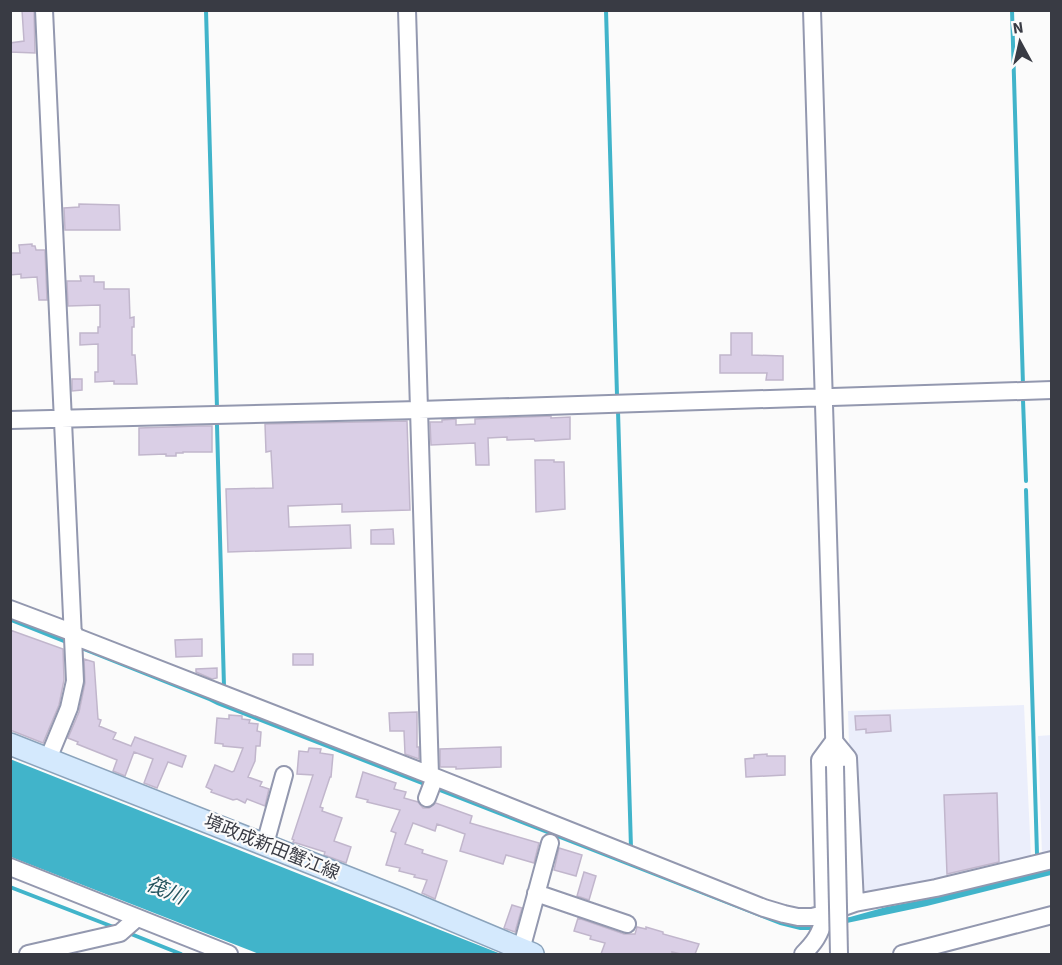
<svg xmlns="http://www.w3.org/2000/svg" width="1062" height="965" font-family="'Source Sans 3','Noto Sans JP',sans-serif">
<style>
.built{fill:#ebeefb}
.water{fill:#41b4ca}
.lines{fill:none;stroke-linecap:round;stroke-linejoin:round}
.stream{stroke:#41b4ca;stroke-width:4}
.building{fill:#dacfe6;stroke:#c1b6cc;stroke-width:1.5}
.minor-casing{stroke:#9398af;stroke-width:20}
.major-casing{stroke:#8ba3bb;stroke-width:24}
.minor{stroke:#fff;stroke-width:16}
.major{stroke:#d4e9fd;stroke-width:21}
.minor-bridge-casing{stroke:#9398af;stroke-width:20;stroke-linecap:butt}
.minor-bridge{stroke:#fff;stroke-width:16}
.labels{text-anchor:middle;stroke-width:4.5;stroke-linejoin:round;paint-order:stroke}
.street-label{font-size:18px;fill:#393b44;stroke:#fbfbfb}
.water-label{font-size:20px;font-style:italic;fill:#24545e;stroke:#fbfbfb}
</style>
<rect width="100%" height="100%" fill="#fbfbfb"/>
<path class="built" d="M 1024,705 L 1031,858 L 934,882 L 868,895 L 858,884 L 854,755 L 849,744 L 848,711 Z
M 1052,735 L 1051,853 L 1042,855 L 1038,736 Z"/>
<path class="water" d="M 10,618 L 752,910 L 804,925 L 850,917 L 886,907 L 938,897 L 1051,868 L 1051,875 L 927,906 L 814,930 L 800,930 L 780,925 L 217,705 L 209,701 L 11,622 Z
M 10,759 L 463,939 L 501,954 L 259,954 L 11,857 Z"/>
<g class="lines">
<path class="stream" d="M 206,10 L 217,408
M 606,10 L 617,395
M 1012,10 L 1023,385
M 1023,400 L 1026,481
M 618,411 L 631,848
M 217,425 L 224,687
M 1026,490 L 1037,854
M 10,887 L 116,928
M 131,934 L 181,954"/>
</g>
<path class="building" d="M 22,10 L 34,10 L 35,53 L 10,52 L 10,43 L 24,41 Z
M 79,204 L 119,205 L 120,230 L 65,230 L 64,208 L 79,207 Z
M 32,244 L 32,246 L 35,246 L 36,250 L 45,250 L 47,300 L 39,300 L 37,277 L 21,278 L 21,274 L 10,275 L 10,253 L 20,253 L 19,245 Z
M 80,276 L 94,276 L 94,282 L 104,282 L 104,289 L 129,289 L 130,318 L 134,317 L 134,327 L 132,327 L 132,355 L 135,355 L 137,384 L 114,384 L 114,381 L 95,382 L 95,372 L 98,372 L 98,344 L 80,345 L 80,333 L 98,333 L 98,327 L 100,327 L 100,305 L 68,306 L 67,281 L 81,281 Z
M 731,333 L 752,333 L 752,355 L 783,356 L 783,380 L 766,380 L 767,373 L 720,373 L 720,355 L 731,355 Z
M 72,379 L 82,379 L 82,390 L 72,391 Z
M 551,416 L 551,418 L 570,417 L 570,439 L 535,441 L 534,439 L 507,440 L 507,437 L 488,438 L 489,465 L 476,465 L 475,443 L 431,445 L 430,422 L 442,422 L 442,420 L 456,419 L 456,425 L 475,424 L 475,419 Z
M 407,421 L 410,510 L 342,512 L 342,504 L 288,506 L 289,527 L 350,525 L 351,548 L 228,552 L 226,489 L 273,488 L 271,451 L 266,452 L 265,424 Z
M 200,426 L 212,426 L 212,452 L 183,452 L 183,453 L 176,453 L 176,456 L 166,456 L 166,454 L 139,455 L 139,428 Z
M 535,460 L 554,460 L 554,462 L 564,462 L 565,509 L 536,512 Z
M 393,529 L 394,544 L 371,544 L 371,530 Z
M 10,630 L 63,649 L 64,680 L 59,705 L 43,743 L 10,730 Z
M 202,639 L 202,656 L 176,657 L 175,640 Z
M 293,654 L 313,654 L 313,665 L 293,665 Z
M 84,659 L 94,662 L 98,719 L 101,720 L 99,726 L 116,733 L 113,739 L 131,746 L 135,737 L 186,756 L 182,767 L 168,762 L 157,788 L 144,783 L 153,759 L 134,752 L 125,776 L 113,771 L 117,760 L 77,744 L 78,742 L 68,738 L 79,712 L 85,683 Z
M 217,668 L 217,678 L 212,679 L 196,672 L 196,669 Z
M 417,712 L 417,747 L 419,747 L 419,759 L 405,754 L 404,731 L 390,731 L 389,713 Z
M 229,715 L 242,716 L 242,719 L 250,720 L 249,723 L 258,724 L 257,731 L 261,732 L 260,746 L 256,746 L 255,761 L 248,777 L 262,782 L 260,786 L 269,789 L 265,806 L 247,799 L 245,803 L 237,799 L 233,800 L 211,792 L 212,790 L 206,787 L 215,765 L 232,772 L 234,771 L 243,748 L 223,746 L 223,744 L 215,743 L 217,718 L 229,719 Z
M 890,715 L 891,731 L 866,733 L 866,729 L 856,730 L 855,716 Z
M 501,747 L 501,767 L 456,769 L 456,767 L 440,767 L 440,749 Z
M 309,748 L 321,749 L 320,753 L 333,755 L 331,777 L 330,777 L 320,807 L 323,808 L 322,811 L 342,818 L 334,841 L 351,847 L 346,863 L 324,855 L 325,852 L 293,842 L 294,840 L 292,839 L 313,775 L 297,774 L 299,751 L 308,752 Z
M 767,754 L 767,756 L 785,756 L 785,775 L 746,777 L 745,759 L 754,758 L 754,755 Z
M 363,772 L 396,783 L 394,789 L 406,792 L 404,798 L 418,802 L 423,808 L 429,808 L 436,803 L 472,816 L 470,823 L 539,843 L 534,863 L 506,855 L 503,864 L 460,851 L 465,834 L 437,824 L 435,831 L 413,823 L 405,844 L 423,850 L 422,853 L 447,861 L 435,899 L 422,893 L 427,880 L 414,877 L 415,875 L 399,871 L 400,868 L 386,865 L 396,833 L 391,831 L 400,810 L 367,802 L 368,800 L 356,797 Z
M 997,793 L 999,862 L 947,874 L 944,795 Z
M 559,848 L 582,855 L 576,876 L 554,870 Z
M 584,872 L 596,876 L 589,900 L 577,896 Z
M 512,905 L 522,908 L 515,932 L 504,928 Z
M 578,918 L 624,934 L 635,934 L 637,927 L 646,929 L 646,927 L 663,932 L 663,934 L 699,944 L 695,954 L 681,954 L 672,952 L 672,954 L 601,954 L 605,943 L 590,939 L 591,936 L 574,931 Z"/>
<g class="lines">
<g class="minor-casing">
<path id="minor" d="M 44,10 L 75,681 L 69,708 L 48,759
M 407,10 L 430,775
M 812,10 L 835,766
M 10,420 L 419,410 L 1052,390
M 10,609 L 74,633
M 74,636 L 430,775 L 764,908 L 784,914 L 798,917 L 812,917 L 824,914 L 855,903 L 936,888 L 1052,860
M 427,798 L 435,777
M 265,844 L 284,775
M 10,867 L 229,954
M 536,893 L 627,924
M 521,950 L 550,843
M 28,954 L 120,933 L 137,918
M 803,954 C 814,943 820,935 824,919 L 820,760 L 834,741 L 848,758 L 855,903
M 902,954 L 1052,915"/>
</g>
<g class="major-casing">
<path id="major" d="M 10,744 L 402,899 L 533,954"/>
</g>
<use href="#minor" class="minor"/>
<use href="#major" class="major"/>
<g class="minor-bridge-casing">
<path id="minor-bridge" d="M 835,766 L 839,954"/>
</g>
<use href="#minor-bridge" class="minor-bridge"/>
</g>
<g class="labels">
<g class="street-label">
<text transform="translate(272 847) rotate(22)" y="6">境政成新田蟹江線</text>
</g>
<g class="water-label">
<text transform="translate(166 890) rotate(23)" y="7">筏川</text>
</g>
</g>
<rect width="1062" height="965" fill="none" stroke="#393b44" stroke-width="24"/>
<g transform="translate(1020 42) rotate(352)" stroke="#fbfbfb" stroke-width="4.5" paint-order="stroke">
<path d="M0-4.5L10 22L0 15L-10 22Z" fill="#393b44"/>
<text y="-9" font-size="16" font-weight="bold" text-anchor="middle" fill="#393b44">N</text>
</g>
</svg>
